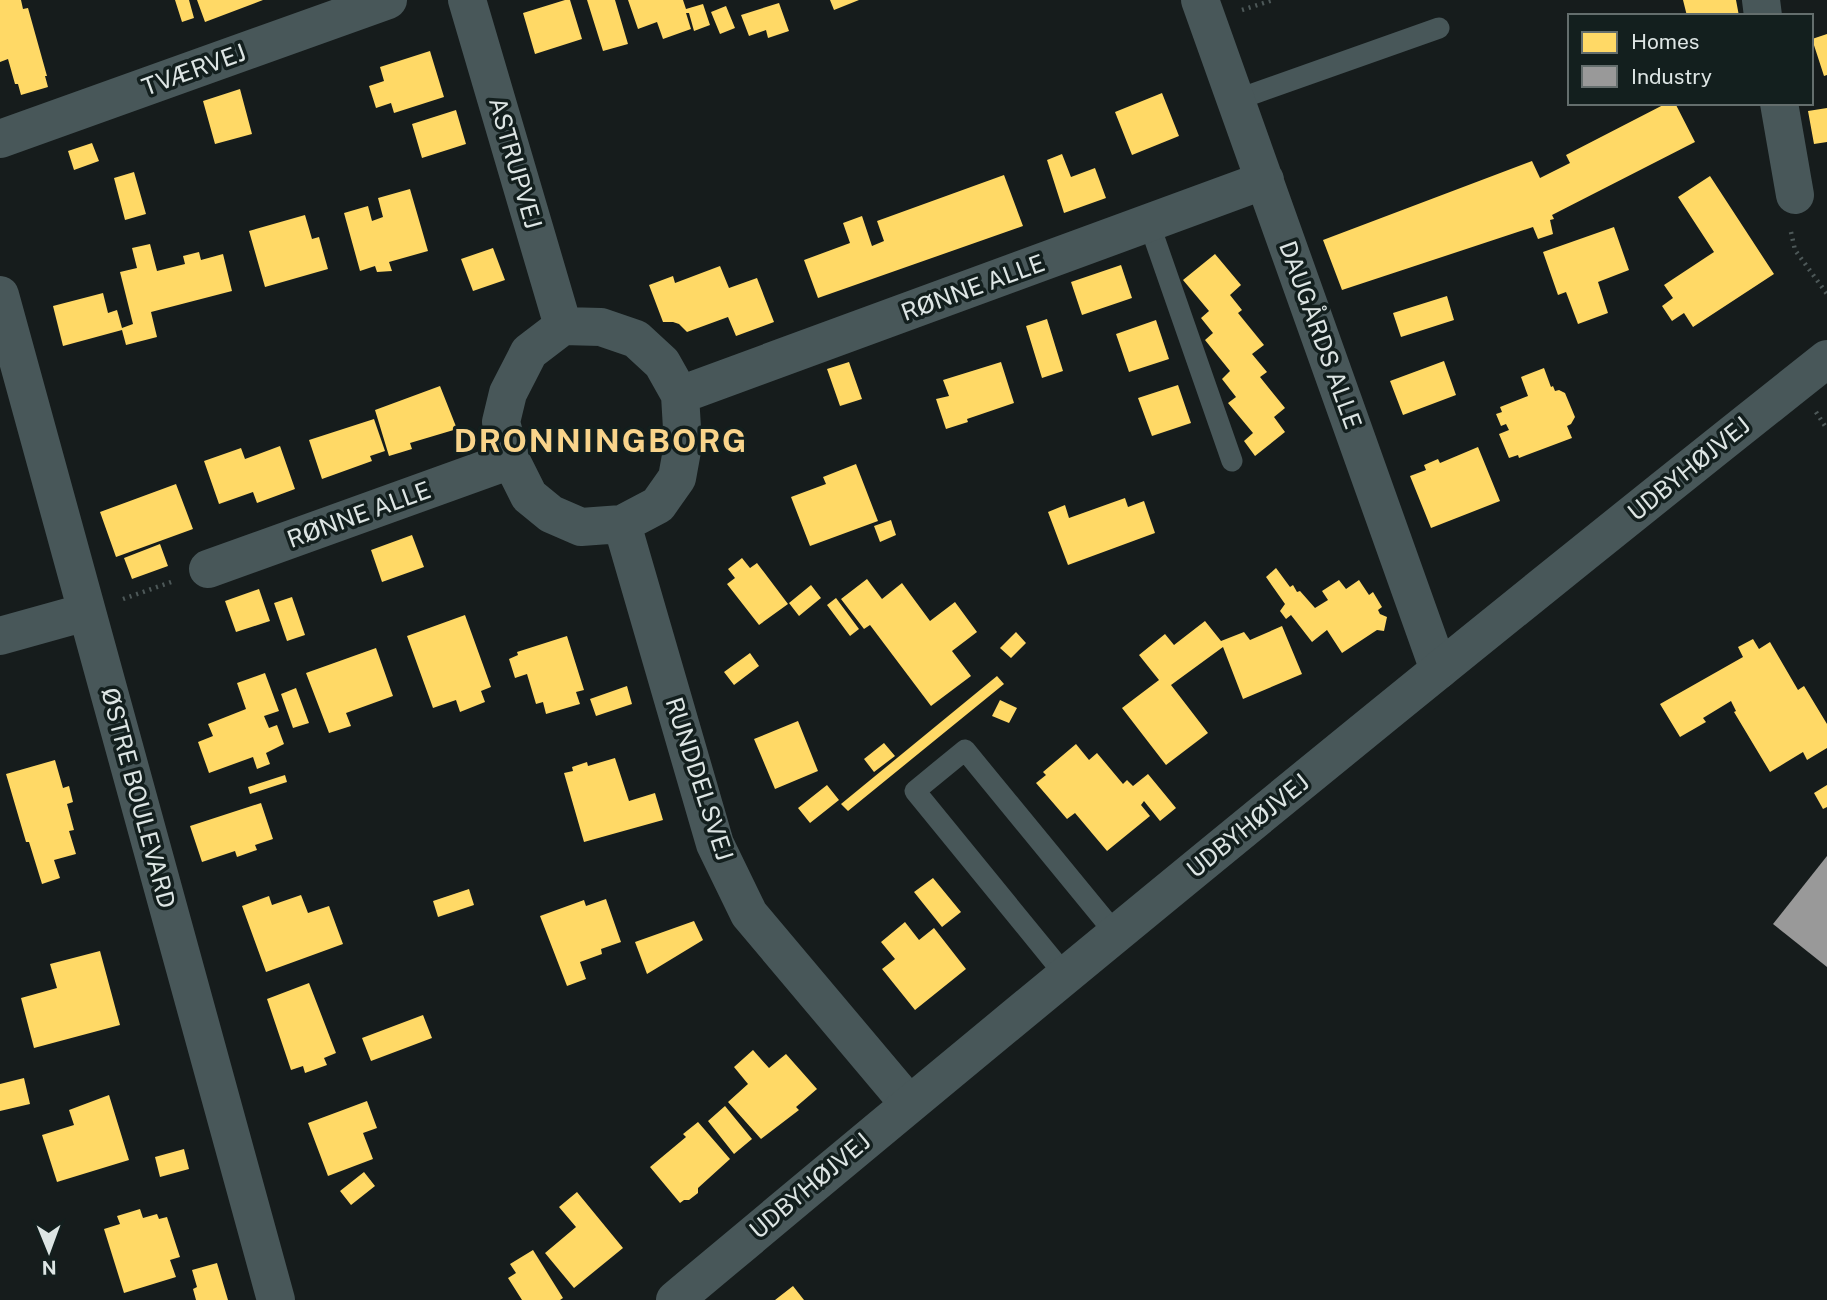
<svg xmlns="http://www.w3.org/2000/svg" width="1827" height="1300" font-family="'Public Sans',sans-serif">
<style>
.homes{fill:#ffd966}
.industry{fill:#999}
.lines{fill:none;stroke-linecap:round;stroke-linejoin:round}
.path{stroke:#4d5858;stroke-width:4.5;stroke-dasharray:2 5;stroke-linecap:butt}
.service{stroke:#485759;stroke-width:21}
.minor{stroke:#485759;stroke-width:38}
.tertiary{stroke:#485759;stroke-width:38}
.labels{text-anchor:middle;stroke-width:7;stroke-linejoin:round;paint-order:stroke}
.street-label{font-size:24px;fill:#dde5e4;stroke:#131f1e}
.district-label{font-size:32px;font-weight:bold;letter-spacing:2px;fill:#f9d48b;stroke:#131f1e}
</style>
<rect width="100%" height="100%" fill="#161c1c"/>
<path class="homes" d="M 0,0 L 21,0 L 23,9 L 28,8 L 47,76 L 45,76 L 48,87 L 21,95 L 18,84 L 15,84 L 8,59 L 0,62 Z
M 175,0 L 189,0 L 194,18 L 182,22 Z
M 197,0 L 263,0 L 205,22 Z
M 565,0 L 570,0 L 582,39 L 535,54 L 523,13 Z
M 587,0 L 615,0 L 628,44 L 603,51 Z
M 628,0 L 683,0 L 686,9 L 703,4 L 710,25 L 694,31 L 689,13 L 686,13 L 691,29 L 663,39 L 657,22 L 638,29 Z
M 830,0 L 859,0 L 834,10 Z
M 1683,0 L 1736,0 L 1739,16 L 1687,16 Z
M 779,3 L 789,31 L 768,38 L 766,30 L 749,36 L 741,15 Z
M 726,6 L 735,28 L 720,34 L 711,12 Z
M 1827,34 L 1827,75 L 1824,76 L 1812,39 Z
M 430,51 L 444,97 L 394,113 L 391,103 L 376,108 L 369,86 L 384,81 L 380,67 Z
M 240,89 L 252,134 L 215,144 L 203,101 Z
M 1162,93 L 1179,136 L 1132,155 L 1115,112 Z
M 1667,103 L 1675,103 L 1695,142 L 1552,215 L 1554,219 L 1550,220 L 1553,234 L 1538,239 L 1533,227 L 1342,290 L 1323,240 L 1532,161 L 1540,178 L 1570,163 L 1566,155 Z
M 1827,108 L 1827,142 L 1814,144 L 1808,111 Z
M 456,110 L 466,144 L 422,158 L 412,124 Z
M 92,143 L 99,161 L 74,170 L 68,151 Z
M 1062,154 L 1071,177 L 1095,168 L 1106,198 L 1064,213 L 1047,160 Z
M 134,172 L 146,214 L 125,220 L 114,178 Z
M 1004,175 L 1023,226 L 818,298 L 804,260 L 850,243 L 843,223 L 862,216 L 872,246 L 884,241 L 877,221 Z
M 1710,176 L 1774,274 L 1693,327 L 1684,313 L 1672,321 L 1662,306 L 1673,298 L 1664,285 L 1714,252 L 1678,197 Z
M 410,189 L 428,251 L 389,262 L 392,271 L 377,272 L 375,266 L 360,271 L 344,213 L 368,206 L 372,221 L 383,217 L 378,198 Z
M 305,215 L 312,239 L 319,237 L 328,269 L 265,287 L 249,231 Z
M 1614,227 L 1629,270 L 1598,282 L 1608,313 L 1578,324 L 1566,292 L 1558,295 L 1543,252 Z
M 150,244 L 157,271 L 185,264 L 183,256 L 199,252 L 201,260 L 223,254 L 232,291 L 151,312 L 157,337 L 126,345 L 122,330 L 63,346 L 53,306 L 103,293 L 108,313 L 117,310 L 122,328 L 133,324 L 120,272 L 137,268 L 132,248 Z
M 493,248 L 505,280 L 473,291 L 461,259 Z
M 1215,254 L 1241,285 L 1230,295 L 1242,310 L 1238,313 L 1264,345 L 1252,354 L 1267,372 L 1260,377 L 1285,408 L 1274,417 L 1285,432 L 1255,456 L 1244,441 L 1253,433 L 1228,403 L 1236,397 L 1222,379 L 1230,371 L 1205,340 L 1213,333 L 1201,318 L 1209,311 L 1183,280 Z
M 1121,265 L 1132,298 L 1082,315 L 1071,282 Z
M 720,266 L 729,288 L 757,278 L 774,322 L 736,336 L 728,317 L 687,332 L 679,324 L 673,322 L 663,322 L 649,285 L 673,276 L 675,283 Z
M 1447,296 L 1454,320 L 1401,337 L 1393,313 Z
M 1047,319 L 1063,371 L 1042,378 L 1026,326 Z
M 1156,320 L 1169,359 L 1129,372 L 1116,334 Z
M 1444,361 L 1456,395 L 1403,415 L 1390,381 Z
M 849,362 L 862,399 L 840,406 L 827,369 Z
M 1001,362 L 1014,403 L 967,419 L 968,422 L 946,429 L 936,399 L 949,396 L 943,380 Z
M 1544,368 L 1551,387 L 1553,386 L 1555,391 L 1559,390 L 1565,393 L 1575,417 L 1571,424 L 1567,426 L 1572,438 L 1519,458 L 1518,455 L 1509,458 L 1499,434 L 1509,430 L 1506,424 L 1501,426 L 1496,414 L 1502,412 L 1500,407 L 1528,396 L 1521,377 Z
M 1178,385 L 1191,423 L 1152,436 L 1138,398 Z
M 440,386 L 457,429 L 410,443 L 412,449 L 389,456 L 375,410 Z
M 374,419 L 385,451 L 370,456 L 372,461 L 322,479 L 309,440 Z
M 280,446 L 295,489 L 257,503 L 253,492 L 219,504 L 204,461 L 241,448 L 245,459 Z
M 1478,447 L 1500,501 L 1431,528 L 1410,476 L 1426,470 L 1424,465 L 1438,459 L 1440,463 Z
M 856,464 L 878,521 L 810,546 L 791,497 L 826,484 L 823,477 Z
M 176,484 L 193,529 L 116,557 L 100,512 Z
M 1125,498 L 1128,507 L 1144,501 L 1155,533 L 1068,565 L 1048,512 L 1065,505 L 1069,518 Z
M 891,520 L 896,535 L 880,542 L 874,526 Z
M 412,535 L 424,567 L 382,582 L 371,550 Z
M 160,544 L 168,566 L 132,579 L 124,558 Z
M 742,558 L 750,568 L 757,563 L 788,604 L 759,625 L 727,584 L 735,578 L 728,569 Z
M 1276,568 L 1290,587 L 1293,585 L 1297,592 L 1300,591 L 1315,608 L 1328,600 L 1322,591 L 1339,580 L 1346,589 L 1359,580 L 1369,595 L 1373,592 L 1382,607 L 1378,610 L 1380,614 L 1387,617 L 1384,631 L 1377,630 L 1342,653 L 1327,630 L 1312,642 L 1291,615 L 1286,619 L 1280,611 L 1285,604 L 1266,577 Z
M 867,579 L 882,599 L 902,583 L 930,621 L 955,602 L 977,632 L 952,651 L 971,676 L 931,706 L 870,625 L 864,629 L 841,599 Z
M 811,585 L 821,598 L 799,616 L 789,603 Z
M 259,589 L 270,621 L 236,632 L 225,601 Z
M 292,597 L 305,635 L 287,641 L 274,603 Z
M 836,598 L 859,629 L 850,636 L 827,605 Z
M 465,615 L 491,687 L 481,691 L 485,702 L 460,712 L 456,700 L 433,708 L 407,636 Z
M 1205,621 L 1221,641 L 1244,632 L 1250,640 L 1282,626 L 1302,674 L 1243,699 L 1223,647 L 1171,685 L 1208,733 L 1166,765 L 1122,708 L 1159,680 L 1139,655 L 1165,634 L 1174,645 Z
M 1016,632 L 1026,643 L 1011,658 L 1000,648 Z
M 567,636 L 584,690 L 576,692 L 580,704 L 546,714 L 543,702 L 536,704 L 527,674 L 515,678 L 509,659 L 518,655 L 517,652 Z
M 1753,639 L 1759,649 L 1770,642 L 1798,690 L 1804,686 L 1827,724 L 1827,748 L 1807,760 L 1803,752 L 1770,772 L 1734,712 L 1736,711 L 1731,701 L 1703,718 L 1706,722 L 1680,737 L 1660,704 L 1743,657 L 1738,647 Z
M 376,648 L 393,696 L 346,713 L 351,726 L 329,733 L 306,673 Z
M 750,653 L 759,666 L 734,685 L 724,672 Z
M 265,673 L 279,711 L 264,716 L 269,728 L 277,725 L 284,744 L 266,753 L 270,764 L 257,769 L 253,757 L 209,773 L 198,742 L 213,736 L 208,724 L 246,709 L 237,683 Z
M 997,676 L 1004,684 L 848,811 L 841,804 Z
M 627,686 L 632,704 L 596,716 L 590,699 Z
M 296,688 L 309,723 L 293,728 L 281,694 Z
M 1000,700 L 1017,708 L 1009,723 L 992,716 Z
M 798,721 L 818,771 L 775,789 L 754,739 Z
M 884,743 L 895,756 L 874,772 L 864,759 Z
M 1076,744 L 1089,760 L 1097,753 L 1123,784 L 1127,780 L 1133,786 L 1148,774 L 1176,808 L 1160,821 L 1144,801 L 1141,805 L 1150,816 L 1107,851 L 1075,813 L 1067,819 L 1036,783 L 1046,775 L 1043,772 Z
M 615,758 L 629,801 L 655,793 L 663,820 L 584,842 L 564,773 L 573,771 L 572,767 L 587,762 L 588,766 Z
M 55,760 L 63,788 L 69,786 L 73,802 L 67,804 L 74,830 L 69,831 L 76,854 L 54,860 L 60,878 L 42,884 L 29,842 L 26,842 L 6,774 Z
M 285,775 L 287,782 L 250,794 L 248,787 Z
M 827,785 L 839,800 L 810,823 L 798,808 Z
M 1827,785 L 1827,807 L 1823,809 L 1814,793 Z
M 261,803 L 273,839 L 255,845 L 257,850 L 237,857 L 235,851 L 202,862 L 190,826 Z
M 933,878 L 961,912 L 942,927 L 914,892 Z
M 469,889 L 474,905 L 438,917 L 433,901 Z
M 301,895 L 308,913 L 329,906 L 343,944 L 266,972 L 242,906 L 269,896 L 272,905 Z
M 606,899 L 621,942 L 601,949 L 602,954 L 580,962 L 586,979 L 567,986 L 540,916 L 584,900 L 586,906 Z
M 694,921 L 703,940 L 647,974 L 635,942 Z
M 905,922 L 919,940 L 934,928 L 966,969 L 915,1010 L 882,969 L 895,959 L 881,942 Z
M 100,951 L 120,1025 L 34,1048 L 21,998 L 57,988 L 50,964 Z
M 309,983 L 336,1053 L 324,1058 L 327,1065 L 305,1073 L 303,1066 L 291,1070 L 267,999 Z
M 423,1015 L 432,1038 L 371,1061 L 362,1038 Z
M 753,1050 L 769,1068 L 786,1054 L 817,1089 L 796,1107 L 799,1110 L 761,1139 L 728,1102 L 748,1084 L 734,1067 Z
M 24,1078 L 30,1104 L 0,1111 L 0,1084 Z
M 109,1095 L 129,1160 L 57,1182 L 42,1135 L 74,1125 L 69,1110 Z
M 367,1101 L 377,1128 L 363,1133 L 373,1159 L 328,1176 L 308,1123 Z
M 725,1106 L 752,1139 L 734,1154 L 708,1121 Z
M 698,1122 L 730,1159 L 698,1188 L 698,1193 L 689,1200 L 684,1200 L 680,1203 L 650,1167 L 686,1137 L 683,1134 Z
M 184,1149 L 189,1169 L 160,1177 L 155,1157 Z
M 364,1172 L 375,1186 L 351,1205 L 340,1191 Z
M 577,1192 L 623,1248 L 574,1288 L 545,1253 L 576,1227 L 559,1207 Z
M 140,1209 L 143,1218 L 157,1214 L 159,1219 L 167,1217 L 180,1257 L 170,1260 L 176,1277 L 124,1293 L 104,1229 L 120,1224 L 117,1216 Z
M 533,1250 L 563,1298 L 560,1300 L 522,1300 L 508,1278 L 516,1273 L 510,1264 Z
M 217,1263 L 228,1300 L 196,1300 L 193,1289 L 197,1287 L 192,1270 Z
M 793,1286 L 804,1300 L 775,1300 Z"/>
<path class="industry" d="M 1827,856 L 1827,967 L 1773,924 Z"/>
<g class="lines">
<path class="path" d="M 1242,10 L 1273,0
M 1791,232 L 1795,250 L 1827,294
M 1816,412 L 1827,429
M 123,599 L 174,581"/>
<path class="service" d="M 1236,100 L 1439,28
M 1149,223 L 1232,461
M 1066,976 L 915,791 L 965,750 L 1116,934"/>
<path class="minor" d="M 467,0 L 563,326
M 1200,0 L 1439,670
M 1761,0 L 1763,16
M 1779,103 L 1795,195
M 0,139 L 388,0
M 0,295 L 276,1300
M 563,326 L 601,327 L 636,339 L 662,363 L 680,395 L 683,445 L 677,478 L 658,505 L 622,524 L 581,527 L 551,514 L 529,496 L 511,460 L 501,422 L 508,393 L 529,352 Z
M 680,395 L 1265,180
M 622,524 L 715,844 L 749,914 L 909,1104
M 208,569 L 511,460
M 0,636 L 86,612"/>
<path class="tertiary" d="M 675,1300 C 1055,982 1438,667 1827,359"/>
</g>
<g class="labels">
<g class="street-label">
<text transform="translate(194 70) rotate(-20)" y="8">TVÆRVEJ</text>
<text transform="translate(515 163) rotate(74)" y="8">ASTRUPVEJ</text>
<text transform="translate(973 288) rotate(-20)" y="8">RØNNE ALLE</text>
<text transform="translate(1320 335) rotate(70)" y="8">DAUGÅRDS ALLE</text>
<text transform="translate(1689 469) rotate(-39)" y="8">UDBYHØJVEJ</text>
<text transform="translate(359 515) rotate(-20)" y="8">RØNNE ALLE</text>
<text transform="translate(699 779) rotate(72)" y="8">RUNDDELSVEJ</text>
<text transform="translate(138 798) rotate(75)" y="8">ØSTRE BOULEVARD</text>
<text transform="translate(1248 826) rotate(-39)" y="8">UDBYHØJVEJ</text>
<text transform="translate(810 1186) rotate(-40)" y="8">UDBYHØJVEJ</text>
</g>
<g class="district-label">
<text x="601" y="452">DRONNINGBORG</text>
</g>
</g>
<rect x="1568" y="14" width="245" height="91" fill="#131f1e" stroke="#646e6d" stroke-width="2"/>
<rect x="1582" y="32" width="35" height="21" fill="#ffd966" stroke="#646e6d" stroke-width="2"/>
<text x="1631" y="49" font-size="21" fill="#dde5e4">Homes</text>
<rect x="1582" y="66" width="35" height="21" fill="#999999" stroke="#646e6d" stroke-width="2"/>
<text x="1631" y="84" font-size="21" fill="#dde5e4">Industry</text>
<g transform="translate(49 1251) rotate(179)" stroke="#131f1e" stroke-width="5" paint-order="stroke">
<path d="M0-5L12 26L0 18L-12 26Z" fill="#dde5e4"/>
<text y="-10" font-size="19" font-weight="bold" text-anchor="middle" fill="#dde5e4">N</text>
</g>
</svg>
